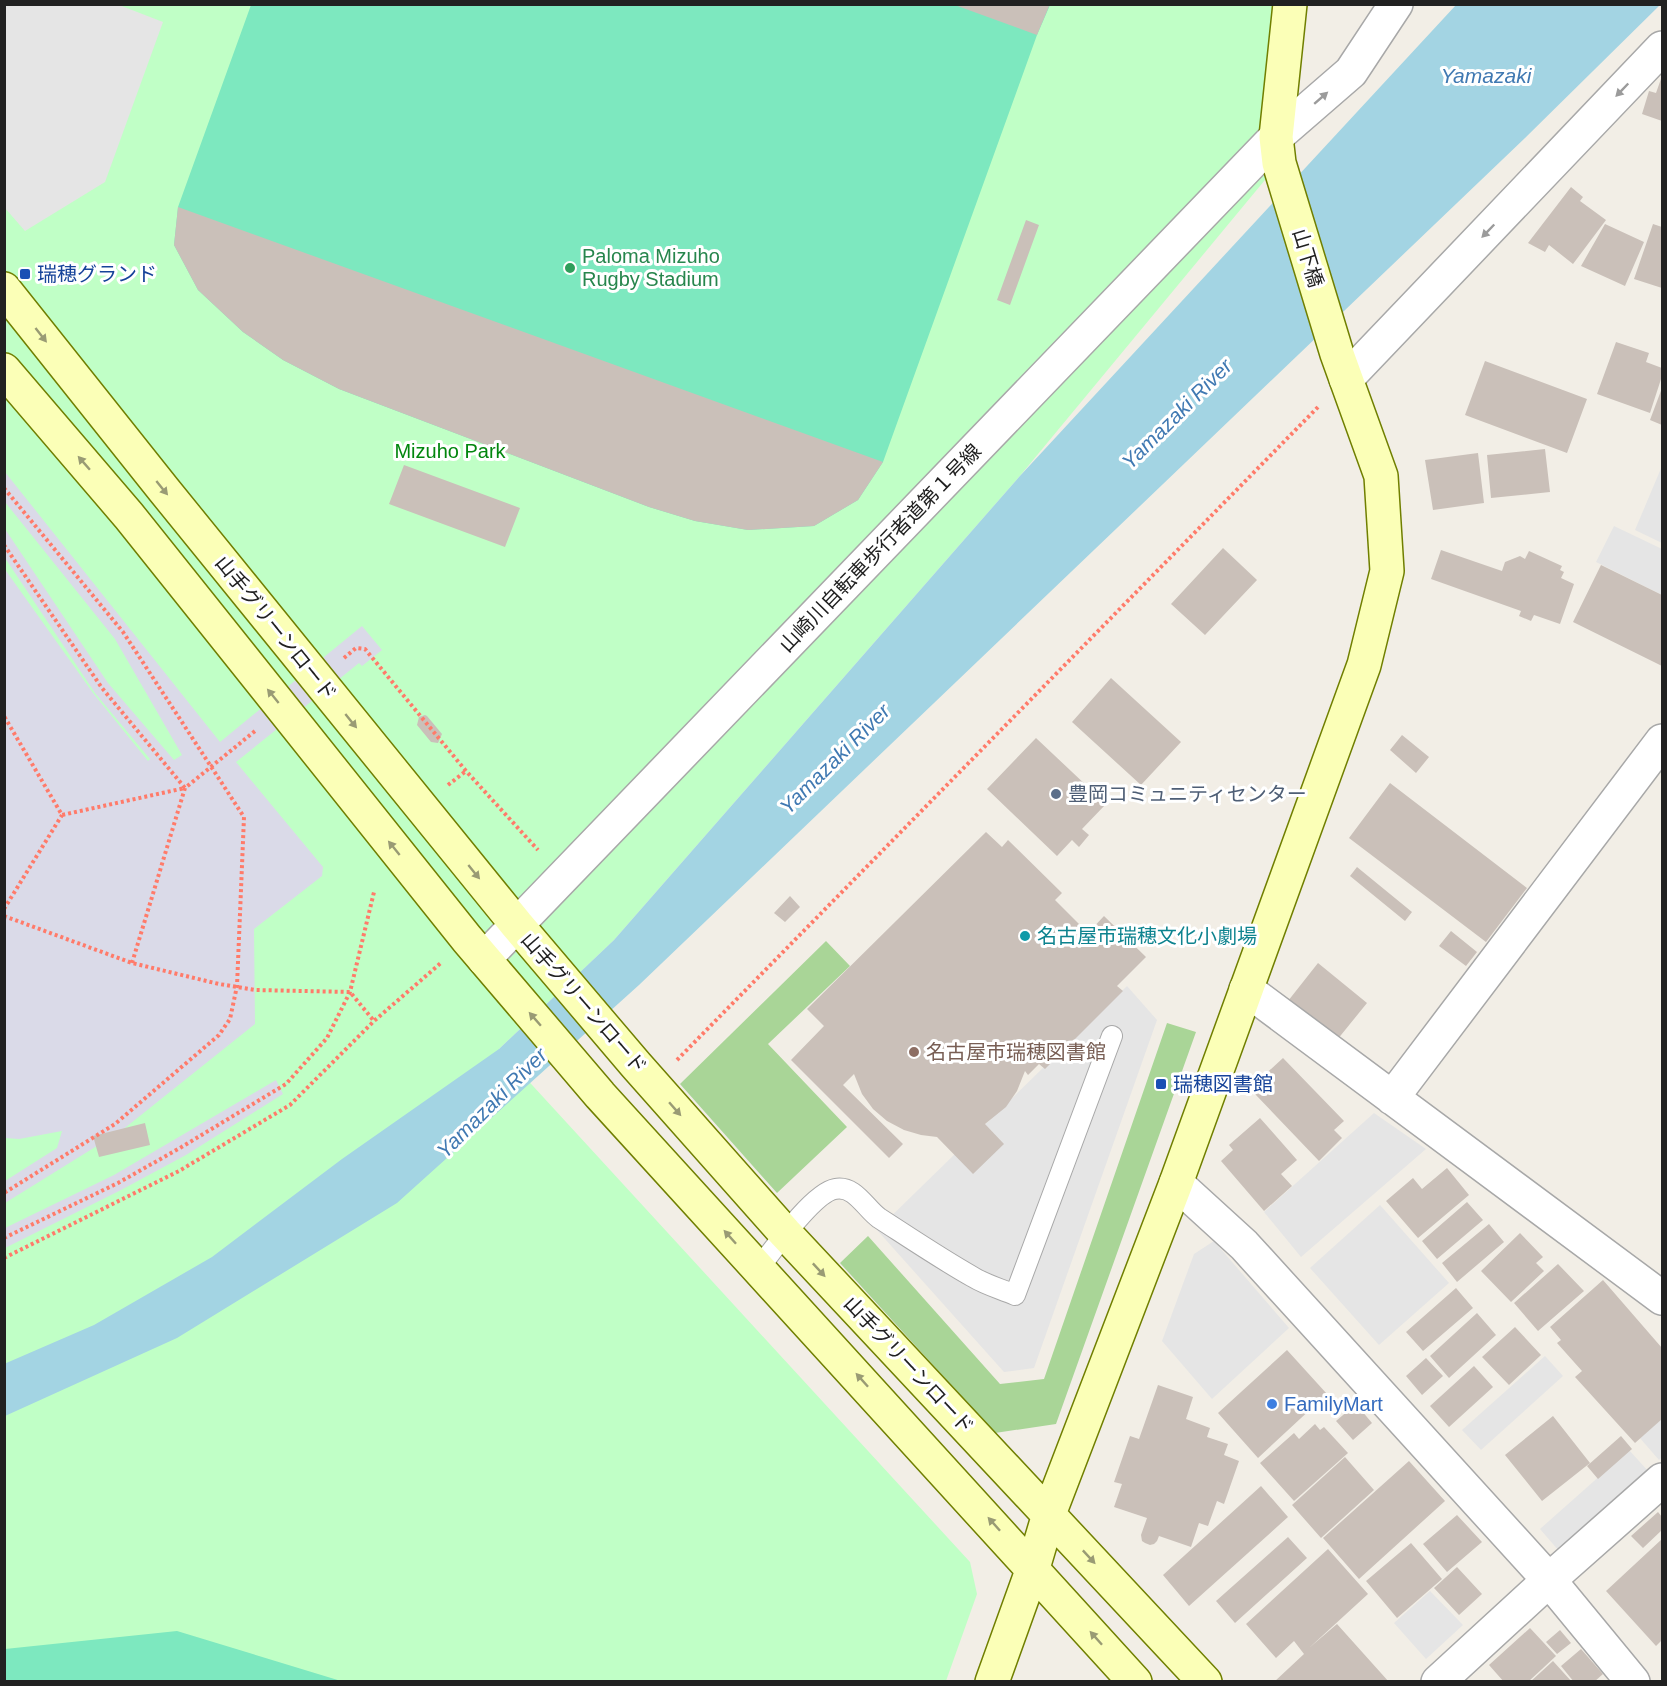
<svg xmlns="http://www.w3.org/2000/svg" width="1667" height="1686" font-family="Arial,'Noto Sans JP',sans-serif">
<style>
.forest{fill:#a9d597}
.park{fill:#c0ffc6}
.pitch{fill:#7de8bf}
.parking{fill:#e5e5e5}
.plaza{fill:#dadae8}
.water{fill:#a3d4e3}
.building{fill:#cac0b9}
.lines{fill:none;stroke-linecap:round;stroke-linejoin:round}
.lane-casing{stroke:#a8a8a8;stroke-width:22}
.street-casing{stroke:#a8a8a8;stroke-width:36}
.secondary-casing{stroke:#707f00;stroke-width:36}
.path{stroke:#ff7b6a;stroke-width:4;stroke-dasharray:3 3;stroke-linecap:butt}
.lane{stroke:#fff;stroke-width:20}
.street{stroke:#fff;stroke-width:33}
.secondary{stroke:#fbffb7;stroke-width:33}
.oneway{fill:#9b9b9b}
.oneway2{fill:#999b74}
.leisure-dot{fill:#2e9e5b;stroke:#fff;stroke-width:2}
.transit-dot{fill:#1a4fb4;stroke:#fff;stroke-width:2}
.service-dot{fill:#5c6f8a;stroke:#fff;stroke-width:2}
.culture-dot{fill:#0f9aa8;stroke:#fff;stroke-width:2}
.education-dot{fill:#8d6e63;stroke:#fff;stroke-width:2}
.shop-dot{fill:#3f7fe0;stroke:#fff;stroke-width:2}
.labels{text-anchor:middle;stroke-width:6;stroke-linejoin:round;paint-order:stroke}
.leisure-label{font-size:20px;fill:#27864d;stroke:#fff;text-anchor:start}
.street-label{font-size:20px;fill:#212121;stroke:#fff}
.transit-label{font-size:20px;fill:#164399;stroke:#fff;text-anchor:start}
.park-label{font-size:20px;fill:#02860e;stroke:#fff}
.service-label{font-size:20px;fill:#4e5e75;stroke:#fff;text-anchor:start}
.culture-label{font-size:20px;fill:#0d838f;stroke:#fff;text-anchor:start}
.education-label{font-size:20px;fill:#785e54;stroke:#fff;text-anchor:start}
.shop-label{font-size:20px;fill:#366cbe;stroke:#fff;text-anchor:start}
.water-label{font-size:21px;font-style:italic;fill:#4079b2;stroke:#fff}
</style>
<rect width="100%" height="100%" fill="#f2eee6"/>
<path class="forest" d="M 826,941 L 850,966 L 768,1044 L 847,1127 L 777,1193 L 680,1084 Z
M 1167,1023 L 1196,1032 L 1056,1424 L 995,1433 L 840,1263 L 868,1236 L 1000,1384 L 1044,1379 Z"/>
<path class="park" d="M 1283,4 L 1279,163 L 1019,477 L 614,940 L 499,1049 L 970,1562 L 977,1594 L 946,1681 L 5,1682 L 5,5 Z"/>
<path class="pitch" d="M 251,5 L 1050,5 L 1037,35 L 883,462 L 858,500 L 814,526 L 748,530 L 695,521 L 649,507 L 339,389 L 283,360 L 243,332 L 198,290 L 174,245 L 178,207 Z
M 177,1631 L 341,1681 L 5,1681 L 5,1649 Z"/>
<path class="parking" d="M 4,5 L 119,5 L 163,22 L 105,182 L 25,231 L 5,208 Z
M 1662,466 L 1662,543 L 1635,530 Z
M 1614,526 L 1662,549 L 1662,595 L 1596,562 Z
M 1127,986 L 1157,1020 L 1034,1368 L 1004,1372 L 877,1230 Z
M 1374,1113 L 1426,1149 L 1301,1257 L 1264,1212 Z
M 1380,1205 L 1449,1283 L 1379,1345 L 1310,1268 Z
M 1214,1241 L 1289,1328 L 1212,1399 L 1162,1341 L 1194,1254 Z
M 1545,1356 L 1563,1376 L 1481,1450 L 1462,1430 Z
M 1662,1416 L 1662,1457 L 1659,1460 L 1639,1437 Z
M 1629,1450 L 1649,1472 L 1559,1551 L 1540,1529 Z
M 1430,1591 L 1463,1625 L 1426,1659 L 1394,1623 Z"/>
<path class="plaza" d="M 5,472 L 220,742 L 362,626 L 382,650 L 362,666 L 359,663 L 236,762 L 323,867 L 322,876 L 254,929 L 255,1024 L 121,1131 L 5,1203 L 5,1181 L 57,1148 L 62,1131 L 19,1139 L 5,1138 L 4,568 L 93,693 L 148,761 L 150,759 L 95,693 L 5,558 L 5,529 L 108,683 L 174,760 L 182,755 L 115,639 L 5,502 Z
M 276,1080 L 283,1094 L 186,1155 L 121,1190 L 5,1248 L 5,1228 L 114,1175 Z"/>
<path class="water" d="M 1456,5 L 1660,5 L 1525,138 L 639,985 L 397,1203 L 177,1338 L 5,1416 L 4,1364 L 94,1325 L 212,1257 L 342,1159 L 499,1049 L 614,940 L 1019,477 Z"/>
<path class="building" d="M 952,4 L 1050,4 L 1037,35 Z
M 1662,76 L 1662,121 L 1642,114 L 1649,91 L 1656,93 Z
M 1571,187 L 1583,197 L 1580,201 L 1606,220 L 1573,264 L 1549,245 L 1545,252 L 1528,243 Z
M 178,207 L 883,462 L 858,500 L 814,526 L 748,530 L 695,521 L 649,507 L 339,389 L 283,360 L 243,332 L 198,290 L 174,245 Z
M 1026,220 L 1039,225 L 1010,305 L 997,300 Z
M 1605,224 L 1644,242 L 1625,286 L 1581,266 Z
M 1653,224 L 1662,227 L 1662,288 L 1634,279 Z
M 1616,342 L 1649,353 L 1646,362 L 1662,368 L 1662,376 L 1650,413 L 1597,394 Z
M 1485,361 L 1587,399 L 1567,453 L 1465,415 Z
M 1662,388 L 1662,425 L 1650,420 Z
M 1545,449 L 1550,492 L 1491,498 L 1487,455 Z
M 1478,453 L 1484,503 L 1433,510 L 1425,460 Z
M 404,465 L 520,508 L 505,547 L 389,504 Z
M 1223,548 L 1257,580 L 1205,635 L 1171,604 Z
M 1441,550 L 1502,571 L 1505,562 L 1520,556 L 1525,559 L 1529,551 L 1562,566 L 1560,570 L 1564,572 L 1561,578 L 1574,584 L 1560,624 L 1534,615 L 1531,621 L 1519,616 L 1521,611 L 1431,579 Z
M 1601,565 L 1662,595 L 1662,666 L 1573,622 Z
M 1111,678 L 1181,742 L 1141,785 L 1072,722 Z
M 425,715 L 427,716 L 442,734 L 438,743 L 431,742 L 417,725 L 419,717 Z
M 1402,735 L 1429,757 L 1416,773 L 1390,750 Z
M 1036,738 L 1106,804 L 1082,829 L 1089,835 L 1079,847 L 1072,840 L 1057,856 L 987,789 Z
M 1390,783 L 1527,888 L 1486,942 L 1349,838 Z
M 986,832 L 1002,847 L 1008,840 L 1062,893 L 1055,900 L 1088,933 L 1104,916 L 1146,957 L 1117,986 L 1123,991 L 1045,1069 L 1039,1064 L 1028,1075 L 1025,1071 L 1017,1091 L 1006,1107 L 985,1124 L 1004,1144 L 973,1174 L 937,1137 L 921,1135 L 904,1130 L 887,1121 L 873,1109 L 862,1094 L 854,1074 L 843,1085 L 903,1144 L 889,1158 L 791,1060 L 824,1026 L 807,1009 Z
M 1357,867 L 1412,912 L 1405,921 L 1350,876 Z
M 790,896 L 800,907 L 785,922 L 774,913 Z
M 1451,931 L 1477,952 L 1466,966 L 1439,946 Z
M 1318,963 L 1367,1003 L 1337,1040 L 1288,1001 Z
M 1283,1058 L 1344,1121 L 1334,1130 L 1342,1138 L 1319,1161 L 1255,1094 L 1264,1086 L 1259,1080 Z
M 1260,1118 L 1297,1160 L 1281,1174 L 1292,1186 L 1264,1211 L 1221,1161 L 1233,1150 L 1229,1145 Z
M 145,1123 L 150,1145 L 99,1157 L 93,1136 Z
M 1447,1168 L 1469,1195 L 1418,1238 L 1386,1201 L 1413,1178 L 1422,1189 Z
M 1467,1202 L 1483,1220 L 1437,1259 L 1422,1241 Z
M 1489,1224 L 1504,1242 L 1457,1282 L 1442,1263 Z
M 1520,1233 L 1543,1257 L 1536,1263 L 1544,1271 L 1511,1302 L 1481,1271 Z
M 1558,1264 L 1584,1291 L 1538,1331 L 1514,1303 Z
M 1603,1280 L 1662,1348 L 1662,1419 L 1635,1443 L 1575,1377 L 1582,1371 L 1557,1343 L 1561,1340 L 1550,1327 Z
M 1456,1288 L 1473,1308 L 1423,1351 L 1406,1332 Z
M 1477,1313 L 1496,1335 L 1449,1378 L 1430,1356 Z
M 1515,1327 L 1541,1355 L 1509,1385 L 1482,1357 Z
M 1287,1350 L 1327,1394 L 1258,1458 L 1218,1413 Z
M 1426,1358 L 1443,1376 L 1422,1395 L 1406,1376 Z
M 1474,1366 L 1493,1387 L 1449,1427 L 1430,1406 Z
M 1158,1385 L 1193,1397 L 1186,1419 L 1210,1428 L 1207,1437 L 1228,1444 L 1224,1455 L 1239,1461 L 1224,1504 L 1217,1501 L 1208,1526 L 1199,1523 L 1191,1547 L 1159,1536 L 1157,1541 L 1154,1544 L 1150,1545 L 1145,1543 L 1142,1541 L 1141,1535 L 1147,1518 L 1114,1507 L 1122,1484 L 1114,1482 L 1130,1436 L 1139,1439 Z
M 1356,1404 L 1372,1423 L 1353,1440 L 1336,1421 Z
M 1553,1416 L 1590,1463 L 1542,1501 L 1505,1455 Z
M 1315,1424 L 1320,1430 L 1324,1427 L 1348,1453 L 1294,1501 L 1260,1463 L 1294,1433 L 1299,1439 Z
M 1621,1436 L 1632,1449 L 1598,1479 L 1587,1466 Z
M 1345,1457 L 1374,1490 L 1321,1538 L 1292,1505 Z
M 1409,1461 L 1445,1501 L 1359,1579 L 1323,1538 Z
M 1261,1486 L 1288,1517 L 1189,1606 L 1163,1575 Z
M 1658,1512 L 1662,1517 L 1662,1530 L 1643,1548 L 1631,1536 Z
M 1457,1515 L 1482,1542 L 1447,1572 L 1423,1544 Z
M 1288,1537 L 1307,1558 L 1235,1623 L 1216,1601 Z
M 1662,1539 L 1662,1640 L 1656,1646 L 1606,1591 Z
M 1411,1543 L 1442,1579 L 1397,1618 L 1366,1581 Z
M 1328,1549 L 1368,1594 L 1309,1648 L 1337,1624 L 1389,1682 L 1274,1682 L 1304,1654 L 1294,1641 L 1276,1658 L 1246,1624 Z
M 1457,1567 L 1482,1594 L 1459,1615 L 1434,1588 Z
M 1530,1628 L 1556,1656 L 1528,1682 L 1504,1682 L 1489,1665 Z
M 1560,1630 L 1571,1643 L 1557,1654 L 1546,1642 Z
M 1581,1649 L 1603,1674 L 1594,1682 L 1574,1682 L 1561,1666 Z
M 1553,1661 L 1572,1682 L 1530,1682 Z"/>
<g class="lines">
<g class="lane-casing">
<path id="lane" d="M 759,1268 C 773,1250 813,1193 835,1189 C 855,1185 865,1208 879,1218 C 910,1238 941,1259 973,1277 C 986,1285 1001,1289 1015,1295 L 1112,1036"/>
</g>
<g class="street-casing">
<path id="street" d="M 1346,379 L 1662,48
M 484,959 L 1276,137 L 1351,72 L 1396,4
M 1246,989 L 1662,1298
M 1392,1098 L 1662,741
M 1176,1183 L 1244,1245 L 1549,1580 L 1633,1682
M 1438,1682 L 1549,1580 L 1662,1480"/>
</g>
<g class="secondary-casing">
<path id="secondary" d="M 4,289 L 164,490 L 517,925 L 636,1065 L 785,1233 L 1205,1682
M 4,370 L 129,516 L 467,939 L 600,1095 L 1135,1682
M 992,1682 L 1033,1568 L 1049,1514 L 1176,1183 L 1364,665 L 1387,571 L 1381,476 L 1337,354 L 1279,163 L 1276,137 L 1290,4"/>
</g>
<path class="path" d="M 4,488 L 123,632 L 244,817 L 237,986 L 230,1019 L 219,1035 L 115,1124 L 4,1193
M 4,545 L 102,688 L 185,788 L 62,815 L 4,716
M 344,658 L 356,648 L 365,649 L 466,771 L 538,850
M 448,785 L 466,771
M 4,909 L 62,815
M 4,916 L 132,963 L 219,984 L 255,990 L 350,992 L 374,1021
M 132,963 L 185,788 L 255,731
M 677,1060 L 1319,406
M 4,1238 L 118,1183 L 180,1148 L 286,1084 L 327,1038 L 350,992 L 374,892
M 4,1258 L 179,1171 L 290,1105 L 374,1021 L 442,962"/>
<use href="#lane" class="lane"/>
<use href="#street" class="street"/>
<use href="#secondary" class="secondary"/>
</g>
<defs><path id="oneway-solid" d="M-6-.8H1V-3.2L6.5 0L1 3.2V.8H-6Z" transform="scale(1.5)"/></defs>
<g class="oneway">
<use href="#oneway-solid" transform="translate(1622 90) rotate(134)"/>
<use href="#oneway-solid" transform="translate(1321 98) rotate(-41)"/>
<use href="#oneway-solid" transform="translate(1488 231) rotate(134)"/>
</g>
<g class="oneway2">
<use href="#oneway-solid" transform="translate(41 335) rotate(52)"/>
<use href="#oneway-solid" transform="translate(84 463) rotate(-131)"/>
<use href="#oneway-solid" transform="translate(162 488) rotate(51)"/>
<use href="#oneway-solid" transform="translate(273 696) rotate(-129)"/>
<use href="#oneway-solid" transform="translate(351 721) rotate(51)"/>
<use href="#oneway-solid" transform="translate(394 848) rotate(-129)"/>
<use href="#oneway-solid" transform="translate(474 872) rotate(51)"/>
<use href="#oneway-solid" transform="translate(535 1019) rotate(-131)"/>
<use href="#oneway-solid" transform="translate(675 1109) rotate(49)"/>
<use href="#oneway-solid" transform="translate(730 1237) rotate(-132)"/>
<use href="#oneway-solid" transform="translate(819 1270) rotate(47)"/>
<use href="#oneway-solid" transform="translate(862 1380) rotate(-132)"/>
<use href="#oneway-solid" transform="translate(994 1524) rotate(-132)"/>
<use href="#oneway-solid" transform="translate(1089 1557) rotate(47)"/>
<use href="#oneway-solid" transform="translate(1096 1638) rotate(-132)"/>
</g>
<circle class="leisure-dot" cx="570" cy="268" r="6"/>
<g class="transit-dot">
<rect x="19" y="268" width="12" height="12" rx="3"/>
<rect x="1155" y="1078" width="12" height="12" rx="3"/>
</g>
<circle class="service-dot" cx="1056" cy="794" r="6"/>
<circle class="culture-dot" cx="1025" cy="936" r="6"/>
<circle class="education-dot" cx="914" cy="1052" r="6"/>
<circle class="shop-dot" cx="1272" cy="1404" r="6"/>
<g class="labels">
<g class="leisure-label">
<text x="582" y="263">Paloma Mizuho<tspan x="582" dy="23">Rugby Stadium</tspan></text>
</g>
<g class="street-label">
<text transform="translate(1308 258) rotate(73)" y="7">山下橋</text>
<text transform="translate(880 548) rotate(-46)" y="7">山崎川自転車歩行者道第１号線</text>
<text transform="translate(276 628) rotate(51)" y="7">山手グリーンロード</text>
<text transform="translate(584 1003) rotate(49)" y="7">山手グリーンロード</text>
<text transform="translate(909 1365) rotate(47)" y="7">山手グリーンロード</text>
</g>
<g class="transit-label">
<text x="37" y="281">瑞穂グランド</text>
<text x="1173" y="1091">瑞穂図書館</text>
</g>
<g class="park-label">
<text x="450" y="458">Mizuho Park</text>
</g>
<g class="service-label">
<text x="1068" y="801">豊岡コミュニティセンター</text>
</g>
<g class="culture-label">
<text x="1037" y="943">名古屋市瑞穂文化小劇場</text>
</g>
<g class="education-label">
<text x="926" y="1059">名古屋市瑞穂図書館</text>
</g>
<g class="shop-label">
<text x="1284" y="1411">FamilyMart</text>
</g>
<g class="water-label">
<text x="1486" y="83">Yamazaki</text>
<text transform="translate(1177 414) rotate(-45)" y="7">Yamazaki River</text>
<text transform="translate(835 759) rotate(-45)" y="7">Yamazaki River</text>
<text transform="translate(492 1103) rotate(-45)" y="7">Yamazaki River</text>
</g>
</g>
<rect width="1667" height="1686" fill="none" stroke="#212121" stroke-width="12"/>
</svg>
